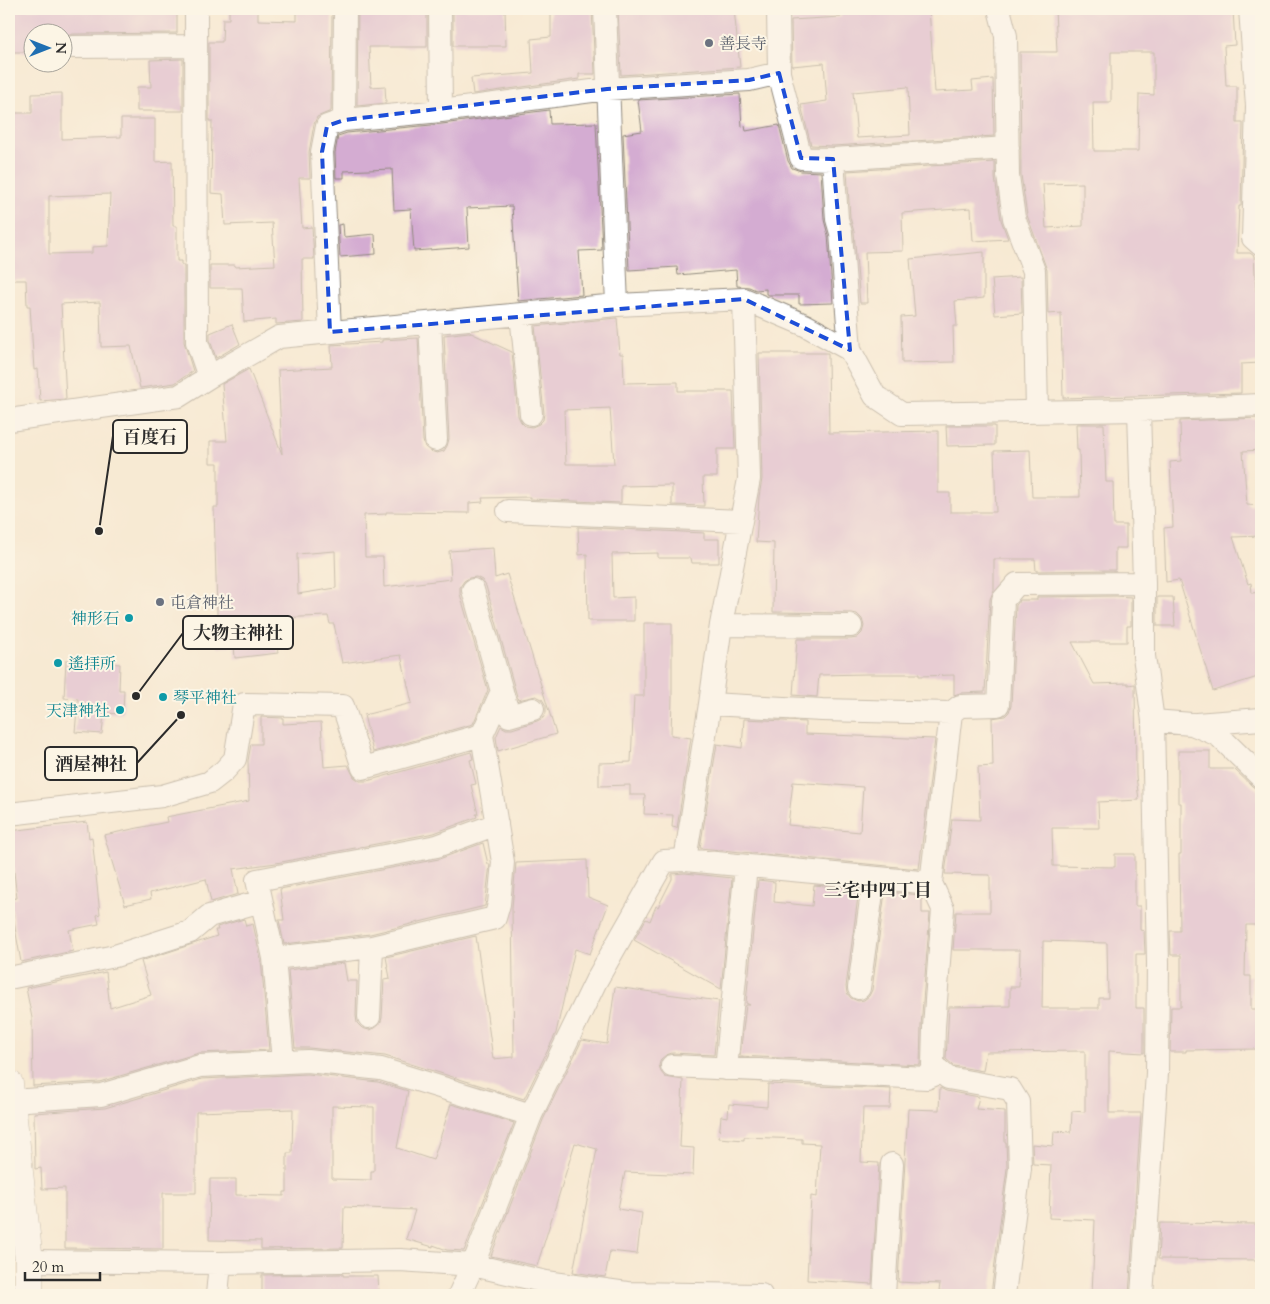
<svg xmlns="http://www.w3.org/2000/svg" width="1270" height="1304" font-family="Cardo,'Noto Serif JP',serif">
<style>
.building{fill:#d4acd2;fill-rule:evenodd}
.lines{fill:none;stroke-linecap:round;stroke-linejoin:round}
.minor-casing{stroke:#918a7f;stroke-width:24}
.secondary-casing{stroke:#918a7f;stroke-width:29}
.minor{stroke:#fff;stroke-width:22}
.secondary{stroke:#fff;stroke-width:28}
.marked{fill:none;stroke:#1d4ed8;stroke-width:4;stroke-dasharray:10 6;stroke-linejoin:round}
.worship-dot{fill:#6b7280;stroke:#fcf5e5;stroke-width:2}
.culture-dot{fill:#0f9aa8;stroke:#fcf5e5;stroke-width:2}
.labels{text-anchor:middle;stroke-width:4;stroke-linejoin:round;paint-order:stroke}
.worship-label{font-size:16px;fill:#5b616d;stroke:#fcf5e5;text-anchor:start}
.culture-label{font-size:16px;fill:#0d838f;stroke:#fcf5e5;text-anchor:end}
.neighbourhood-label{font-size:18px;font-weight:bold;fill:#2b2b2b;stroke:#fcf5e5}
.leader{fill:none;stroke:#2b2b2b;stroke-width:2}
.callout-dot{fill:#2b2b2b;stroke:#fcf5e5;stroke-width:2}
.callout{fill:#fcf5e5;stroke:#2b2b2b;stroke-width:2}
.callout-label{font-size:18px;text-anchor:middle;font-weight:bold;fill:#2b2b2b}
</style>
<rect width="100%" height="100%" fill="#fcf5e5"/>
<filter id="ink" filterUnits="userSpaceOnUse"><feTurbulence type="fractalNoise" baseFrequency=".02" numOctaves="2"/><feDisplacementMap in="SourceGraphic" scale="10" xChannelSelector="R" yChannelSelector="G"/><feConvolveMatrix kernelMatrix="1 2 1 2 8 2 1 2 1" color-interpolation-filters="sRGB"/></filter>
<filter id="wash" filterUnits="userSpaceOnUse"><feTurbulence type="fractalNoise" baseFrequency=".0096" numOctaves="4" result="noise"/><feDisplacementMap in="SourceGraphic" scale="20" xChannelSelector="R" yChannelSelector="G"/><feGaussianBlur stdDeviation="1.12" result="paint"/><feColorMatrix in="noise" values="0 0 0 0 0 0 0 0 0 0 0 0 0 0 0 0 0 1.4 0 .05"/><feComposite in="paint" operator="in"/></filter>
<g filter="url(#wash)">
<rect width="100%" height="100%" fill="#f7ead3"/>
<g id="blocks">
<path class="building" d="M 9,9 L 177,9 L 177,33 L 73,34 L 67,36 L 62,40 L 62,32 L 32,32 L 32,52 L 9,52 Z
M 229,9 L 258,9 L 258,20 L 297,21 L 297,12 L 332,13 L 331,111 L 317,117 L 314,124 L 309,152 L 310,178 L 299,178 L 302,228 L 312,227 L 314,259 L 302,259 L 303,322 L 276,324 L 276,319 L 244,322 L 242,288 L 210,288 L 210,265 L 235,265 L 235,267 L 275,265 L 272,223 L 225,225 L 223,194 L 211,193 L 212,121 L 209,121 L 209,42 L 222,42 L 223,19 L 229,19 Z
M 358,9 L 427,9 L 427,47 L 369,47 L 371,87 L 385,86 L 386,103 L 357,106 Z
M 453,9 L 505,9 L 506,46 L 453,46 Z
M 551,9 L 592,9 L 595,74 L 579,74 L 579,79 L 473,94 L 471,78 L 533,73 L 531,39 L 551,37 Z
M 618,9 L 734,9 L 740,67 L 621,75 Z
M 840,9 L 929,9 L 935,92 L 973,90 L 972,81 L 993,79 L 994,136 L 833,146 L 811,145 L 801,105 L 827,101 L 824,63 L 792,66 L 791,20 L 841,17 ZM 908,87 L 910,135 L 857,138 L 853,92 Z
M 1055,9 L 1184,9 L 1184,12 L 1233,10 L 1235,45 L 1224,46 L 1226,86 L 1237,86 L 1237,123 L 1243,123 L 1241,206 L 1239,206 L 1237,253 L 1250,253 L 1254,256 L 1256,291 L 1261,291 L 1261,363 L 1241,364 L 1241,393 L 1063,398 L 1061,313 L 1048,314 L 1047,270 L 1027,215 L 1021,175 L 1020,52 L 1057,52 ZM 1111,52 L 1154,52 L 1154,95 L 1139,94 L 1138,151 L 1094,151 L 1093,102 L 1111,102 ZM 1083,183 L 1083,226 L 1046,228 L 1043,184 Z
M 183,59 L 183,111 L 137,111 L 137,87 L 151,87 L 150,60 Z
M 62,93 L 62,139 L 121,137 L 121,119 L 155,119 L 155,162 L 172,161 L 173,226 L 177,226 L 177,261 L 181,261 L 181,265 L 184,265 L 184,342 L 193,371 L 175,383 L 140,388 L 131,346 L 101,347 L 100,302 L 61,304 L 66,399 L 40,401 L 38,369 L 34,370 L 30,306 L 27,306 L 26,280 L 9,280 L 9,113 L 32,113 L 32,94 ZM 110,194 L 108,246 L 92,247 L 92,253 L 49,254 L 49,196 Z
M 740,94 L 742,127 L 745,126 L 746,131 L 779,125 L 788,161 L 792,168 L 801,171 L 821,172 L 824,220 L 828,235 L 833,303 L 799,304 L 799,295 L 769,295 L 766,294 L 766,289 L 756,290 L 749,287 L 737,286 L 736,270 L 678,275 L 677,267 L 629,270 L 623,134 L 642,131 L 638,100 Z
M 549,110 L 550,124 L 596,123 L 602,250 L 579,251 L 582,295 L 518,301 L 512,206 L 467,208 L 469,247 L 414,251 L 411,209 L 394,210 L 392,169 L 344,171 L 344,178 L 336,178 L 335,153 L 338,136 L 347,133 L 442,124 Z
M 995,162 L 995,178 L 1001,220 L 1008,239 L 973,241 L 971,208 L 902,213 L 903,251 L 865,252 L 867,303 L 860,303 L 854,232 L 850,217 L 847,171 Z
M 343,224 L 344,237 L 375,234 L 376,254 L 340,257 L 338,225 Z
M 984,252 L 984,298 L 955,301 L 957,326 L 953,326 L 954,362 L 902,363 L 901,317 L 915,316 L 910,259 Z
M 1021,277 L 1022,313 L 995,315 L 992,279 Z
M 617,318 L 620,354 L 623,354 L 624,383 L 678,382 L 678,391 L 733,391 L 735,449 L 717,449 L 717,477 L 703,477 L 704,506 L 672,505 L 672,485 L 621,486 L 621,503 L 530,499 L 530,497 L 482,498 L 483,502 L 469,503 L 469,513 L 386,512 L 386,514 L 364,515 L 365,557 L 383,557 L 384,587 L 451,579 L 449,551 L 493,548 L 495,578 L 507,574 L 556,734 L 498,751 L 496,737 L 501,726 L 506,729 L 512,729 L 537,721 L 543,718 L 546,713 L 546,706 L 542,699 L 536,696 L 518,700 L 486,586 L 482,580 L 476,577 L 469,578 L 464,581 L 460,587 L 460,594 L 488,690 L 473,724 L 373,752 L 364,715 L 412,703 L 401,655 L 342,663 L 334,624 L 330,624 L 328,616 L 274,618 L 278,653 L 235,658 L 234,645 L 218,648 L 214,507 L 218,507 L 218,463 L 210,463 L 210,441 L 227,441 L 222,384 L 249,369 L 282,454 L 278,370 L 332,367 L 331,345 L 382,342 L 382,340 L 418,338 L 423,441 L 425,447 L 430,451 L 437,453 L 444,451 L 447,446 L 449,439 L 444,335 L 469,332 L 512,352 L 518,416 L 521,422 L 525,426 L 532,427 L 539,424 L 543,420 L 544,413 L 535,326 ZM 610,408 L 614,464 L 566,464 L 564,410 ZM 335,551 L 336,588 L 298,594 L 297,554 Z
M 232,324 L 240,344 L 216,358 L 210,340 L 210,333 Z
M 759,353 L 828,353 L 829,433 L 938,431 L 938,493 L 950,493 L 950,512 L 996,512 L 994,451 L 1030,450 L 1032,497 L 1080,497 L 1079,450 L 1077,450 L 1076,424 L 1104,424 L 1106,482 L 1113,482 L 1114,525 L 1126,525 L 1126,548 L 1115,548 L 1115,570 L 1036,571 L 1035,559 L 994,559 L 994,590 L 990,599 L 985,692 L 960,693 L 954,695 L 954,675 L 919,676 L 919,674 L 867,674 L 819,675 L 817,697 L 793,695 L 797,639 L 851,639 L 857,638 L 862,633 L 864,626 L 862,619 L 857,614 L 852,613 L 773,612 L 774,543 L 756,542 L 759,497 L 762,479 Z
M 1261,418 L 1261,450 L 1243,451 L 1247,505 L 1261,506 L 1261,536 L 1233,537 L 1248,584 L 1251,583 L 1252,593 L 1261,592 L 1261,676 L 1213,691 L 1179,580 L 1166,582 L 1164,528 L 1173,527 L 1170,462 L 1181,461 L 1180,421 Z
M 946,426 L 995,426 L 995,445 L 947,446 Z
M 578,527 L 704,533 L 704,539 L 719,539 L 719,563 L 692,563 L 691,558 L 658,558 L 658,553 L 612,554 L 613,598 L 634,597 L 634,621 L 588,621 L 587,554 L 579,555 Z
M 1116,596 L 1131,597 L 1131,626 L 1127,626 L 1127,642 L 1072,642 L 1094,684 L 1128,683 L 1128,685 L 1135,684 L 1136,776 L 1139,800 L 1098,802 L 1099,828 L 1052,828 L 1053,866 L 1115,867 L 1115,854 L 1135,854 L 1135,906 L 1140,906 L 1140,930 L 1144,931 L 1145,954 L 1136,954 L 1136,1008 L 1144,1008 L 1144,1053 L 1109,1051 L 1109,1113 L 1141,1113 L 1129,1295 L 1092,1295 L 1095,1220 L 1049,1218 L 1051,1165 L 1033,1164 L 1032,1144 L 1053,1146 L 1054,1131 L 1071,1132 L 1072,1111 L 1085,1112 L 1085,1051 L 986,1052 L 983,1071 L 954,1066 L 946,1059 L 949,1007 L 1010,1006 L 1010,987 L 1019,987 L 1020,950 L 953,950 L 956,912 L 990,912 L 990,875 L 945,874 L 952,819 L 980,820 L 978,767 L 993,766 L 992,718 L 1005,716 L 1009,712 L 1011,706 L 1016,605 L 1020,600 L 1037,600 L 1037,597 ZM 1043,941 L 1107,943 L 1108,998 L 1099,998 L 1099,1008 L 1042,1008 Z
M 1157,597 L 1173,597 L 1175,626 L 1157,626 Z
M 644,623 L 672,623 L 672,698 L 671,735 L 691,738 L 677,828 L 672,827 L 673,815 L 644,814 L 645,795 L 630,795 L 630,785 L 599,786 L 599,763 L 631,762 L 634,696 L 644,696 Z
M 66,660 L 120,664 L 119,690 L 124,690 L 123,714 L 104,713 L 102,734 L 75,732 L 78,699 L 64,698 Z
M 261,717 L 283,718 L 283,724 L 321,722 L 324,767 L 348,765 L 354,777 L 360,781 L 367,781 L 471,752 L 473,759 L 470,760 L 476,784 L 471,785 L 478,814 L 476,814 L 477,817 L 434,833 L 276,863 L 233,869 L 238,894 L 211,902 L 206,879 L 150,893 L 151,899 L 125,905 L 104,835 L 167,822 L 166,817 L 249,801 L 248,761 L 251,744 L 261,744 Z
M 744,719 L 805,722 L 805,734 L 935,739 L 919,869 L 700,848 L 717,744 L 742,748 ZM 793,782 L 863,787 L 860,832 L 788,825 Z
M 1178,751 L 1210,751 L 1210,769 L 1234,769 L 1252,786 L 1258,790 L 1259,838 L 1261,838 L 1261,925 L 1246,925 L 1245,976 L 1251,976 L 1251,1009 L 1258,1009 L 1258,1049 L 1186,1050 L 1186,1052 L 1170,1052 L 1171,1007 L 1181,1007 L 1181,955 L 1171,955 L 1170,931 L 1180,931 L 1179,854 L 1181,854 L 1181,803 L 1178,803 Z
M 87,822 L 89,838 L 92,837 L 100,914 L 97,915 L 99,924 L 69,930 L 73,951 L 21,962 L 10,899 L 17,898 L 12,855 L 9,855 L 9,831 Z
M 483,843 L 488,864 L 490,864 L 485,906 L 370,934 L 284,944 L 279,920 L 284,920 L 280,889 L 439,859 Z
M 587,860 L 588,897 L 608,905 L 590,954 L 575,949 L 556,1033 L 524,1099 L 385,1056 L 309,1048 L 295,1048 L 288,970 L 344,963 L 347,981 L 357,981 L 356,1016 L 357,1023 L 362,1028 L 369,1030 L 375,1028 L 380,1024 L 382,1018 L 384,979 L 390,978 L 386,957 L 476,936 L 493,1059 L 514,1057 L 512,908 L 516,863 Z
M 685,873 L 732,878 L 721,989 L 634,940 L 646,919 L 650,921 L 656,906 L 658,907 L 672,879 L 672,874 Z
M 758,880 L 775,882 L 774,902 L 812,906 L 814,885 L 859,889 L 846,987 L 847,993 L 851,998 L 858,1001 L 864,1000 L 869,996 L 872,990 L 885,892 L 922,895 L 922,913 L 930,913 L 921,1026 L 920,1065 L 740,1056 L 746,1005 L 750,1005 L 746,1003 Z
M 244,919 L 246,926 L 253,924 L 261,960 L 269,1050 L 199,1053 L 99,1082 L 33,1086 L 32,1018 L 26,988 L 106,972 L 110,1008 L 151,995 L 141,961 L 217,936 L 215,930 L 218,930 L 217,927 Z
M 615,987 L 719,1001 L 714,1055 L 672,1053 L 666,1055 L 661,1059 L 659,1065 L 661,1072 L 665,1077 L 683,1080 L 680,1147 L 694,1148 L 693,1175 L 625,1172 L 618,1209 L 642,1213 L 637,1254 L 610,1251 L 605,1277 L 573,1272 L 597,1149 L 575,1143 L 537,1266 L 491,1256 L 543,1120 L 582,1040 L 607,1044 Z
M 308,1074 L 378,1082 L 408,1091 L 397,1148 L 433,1160 L 451,1104 L 514,1123 L 464,1251 L 447,1250 L 433,1245 L 433,1247 L 406,1239 L 415,1210 L 344,1207 L 343,1248 L 261,1249 L 261,1241 L 209,1240 L 210,1179 L 236,1179 L 236,1195 L 284,1196 L 284,1192 L 287,1192 L 287,1153 L 292,1153 L 293,1109 L 196,1112 L 196,1193 L 163,1193 L 163,1249 L 65,1248 L 65,1188 L 42,1189 L 41,1168 L 35,1169 L 34,1113 L 105,1108 L 202,1079 ZM 332,1106 L 374,1107 L 374,1171 L 371,1171 L 371,1180 L 332,1179 Z
M 768,1084 L 891,1089 L 890,1108 L 863,1108 L 861,1162 L 879,1163 L 872,1284 L 807,1280 L 811,1196 L 817,1197 L 820,1144 L 802,1143 L 802,1139 L 744,1137 L 744,1140 L 719,1138 L 721,1116 L 728,1117 L 729,1104 L 767,1107 Z
M 940,1088 L 946,1091 L 979,1097 L 976,1109 L 1005,1111 L 1005,1142 L 1006,1142 L 1007,1168 L 991,1294 L 939,1291 L 940,1284 L 898,1282 L 908,1109 L 939,1110 Z
M 1160,1223 L 1261,1224 L 1261,1260 L 1158,1259 Z
M 343,1274 L 343,1276 L 378,1276 L 379,1295 L 262,1295 L 262,1275 Z"/>
</g>
</g>
<g filter="url(#ink)">
<use href="#blocks" fill-opacity="0" stroke="#918a7f" stroke-width="1"/>
<g class="lines">
<g class="minor-casing">
<path id="minor" d="M 196,9 L 197,342 L 209,377
M 440,9 L 441,111
M 605,9 L 617,305
M 778,9 L 779,73 L 801,158 L 833,159 L 837,219 L 841,233 L 850,350 L 875,396 L 902,414 L 1139,410 L 1261,405
M 999,9 L 1006,36 L 1008,176 L 1014,218 L 1034,271 L 1037,411
M 1250,9 L 1257,106 L 1253,238 L 1261,245
M 73,47 L 196,46
M 344,120 L 345,9
M 833,159 L 1008,148
M 521,314 L 531,414
M 430,323 L 436,440
M 330,332 L 322,152 L 327,126 L 344,120 L 441,111 L 607,89 L 749,80 L 779,73
M 9,420 L 179,396 L 209,377 L 279,337 L 617,305 L 744,299 L 805,325 L 850,350
M 508,511 L 741,521
M 473,590 L 509,716 L 533,709
M 721,625 L 851,626
M 710,704 L 822,710 L 951,713
M 1153,721 L 1192,724 L 1218,735 L 1261,777
M 1196,724 L 1261,719
M 9,814 L 162,796 L 210,782 L 224,771 L 235,759 L 244,704 L 343,706 L 363,768 L 482,735
M 685,860 L 710,704 L 721,625 L 749,479 L 744,299
M 274,958 L 372,947 L 495,918 L 499,904 L 503,862 L 482,735 L 502,691
M 9,978 L 115,956 L 190,932 L 209,916 L 261,901
M 859,988 L 874,878
M 369,1017 L 372,947
M 283,1062 L 274,958 L 257,880 L 437,846 L 497,824
M 672,1066 L 927,1078 L 941,1072
M 726,1069 L 746,866
M 11,1101 L 101,1095 L 200,1066 L 308,1061 L 381,1069 L 531,1115
M 29,1261 L 220,1263 L 400,1260 L 473,1265 L 546,1282 L 627,1293 L 761,1295
M 217,1295 L 220,1263
M 459,1295 L 473,1265 L 531,1115 L 596,981 L 664,861 L 685,860 L 931,883
M 884,1295 L 892,1164
M 1004,1295 L 1020,1168 L 1018,1102 L 1010,1089 L 948,1078 L 933,1065 L 934,1027 L 943,909 L 931,883 L 951,713 L 960,706 L 998,705 L 1003,600 L 1017,584 L 1144,583 L 1139,410
M 1142,1295 L 1157,1073 L 1158,963 L 1153,721 L 1144,656 L 1144,583"/>
</g>
<g class="secondary-casing">
<path id="secondary" d="M 9,1084 L 29,1261 L 29,1295"/>
</g>
<use href="#minor" class="minor"/>
<use href="#secondary" class="secondary"/>
</g>
</g>
<path d="M0 0H1270V1304H0ZM 779,73 L 801,158 L 833,159 L 850,350 L 744,299 L 330,332 L 322,152 L 327,126 L 344,120 L 607,89 L 749,80 Z" fill="#f7ead3" fill-opacity=".55" fill-rule="evenodd"/>
<path class="marked" d="M 779,73 L 801,158 L 833,159 L 850,350 L 744,299 L 330,332 L 322,152 L 327,126 L 344,120 L 607,89 L 749,80 Z"/>
<g class="worship-dot">
<circle cx="709" cy="43" r="5"/>
<circle cx="160" cy="602" r="5"/>
</g>
<g class="culture-dot">
<circle cx="129" cy="618" r="5"/>
<circle cx="58" cy="663" r="5"/>
<circle cx="163" cy="697" r="5"/>
<circle cx="120" cy="710" r="5"/>
</g>
<g class="labels">
<g class="worship-label">
<text x="719" y="49">善長寺</text>
<text x="170" y="608">屯倉神社</text>
</g>
<g class="culture-label">
<text x="119" y="624">神形石</text>
<text x="68" y="669" text-anchor="start">遙拝所</text>
<text x="173" y="703" text-anchor="start">琴平神社</text>
<text x="110" y="716">天津神社</text>
</g>
<g class="neighbourhood-label">
<text x="878" y="896">三宅中四丁目</text>
</g>
</g>
<path class="leader" d="M99 531L113 436M136 696L183 633M181 715L137 763"/>
<g class="callout-dot">
<circle cx="99" cy="531" r="5"/>
<circle cx="136" cy="696" r="5"/>
<circle cx="181" cy="715" r="5"/>
</g>
<g class="callout">
<rect x="113" y="420" width="74" height="33" rx="5"/>
<rect x="183" y="616" width="110" height="33" rx="5"/>
<rect x="45" y="747" width="92" height="33" rx="5"/>
</g>
<g class="callout-label">
<text x="150" y="443">百度石</text>
<text x="238" y="639">大物主神社</text>
<text x="91" y="770">酒屋神社</text>
</g>
<rect width="1270" height="1304" fill="none" stroke="#fcf5e5" stroke-width="30"/>
<g transform="translate(48 48) rotate(90)"><circle r="24" fill="#fcf5e5" stroke="#a8a49b"/>
<path d="M0-4L9 19L0 12L-9 19Z" fill="#1f6fb2"/>
<text y="-8" font-size="14" font-weight="bold" text-anchor="middle" fill="#2b2b2b">N</text>
</g>
<path d="M25 1272v8h75v-8" fill="none" stroke="#2b2b2b" stroke-width="2.5"/>
<text x="32" y="1272" font-size="15" fill="#2b2b2b" stroke="#fcf5e5" stroke-width="4" paint-order="stroke">20 m</text>
</svg>
